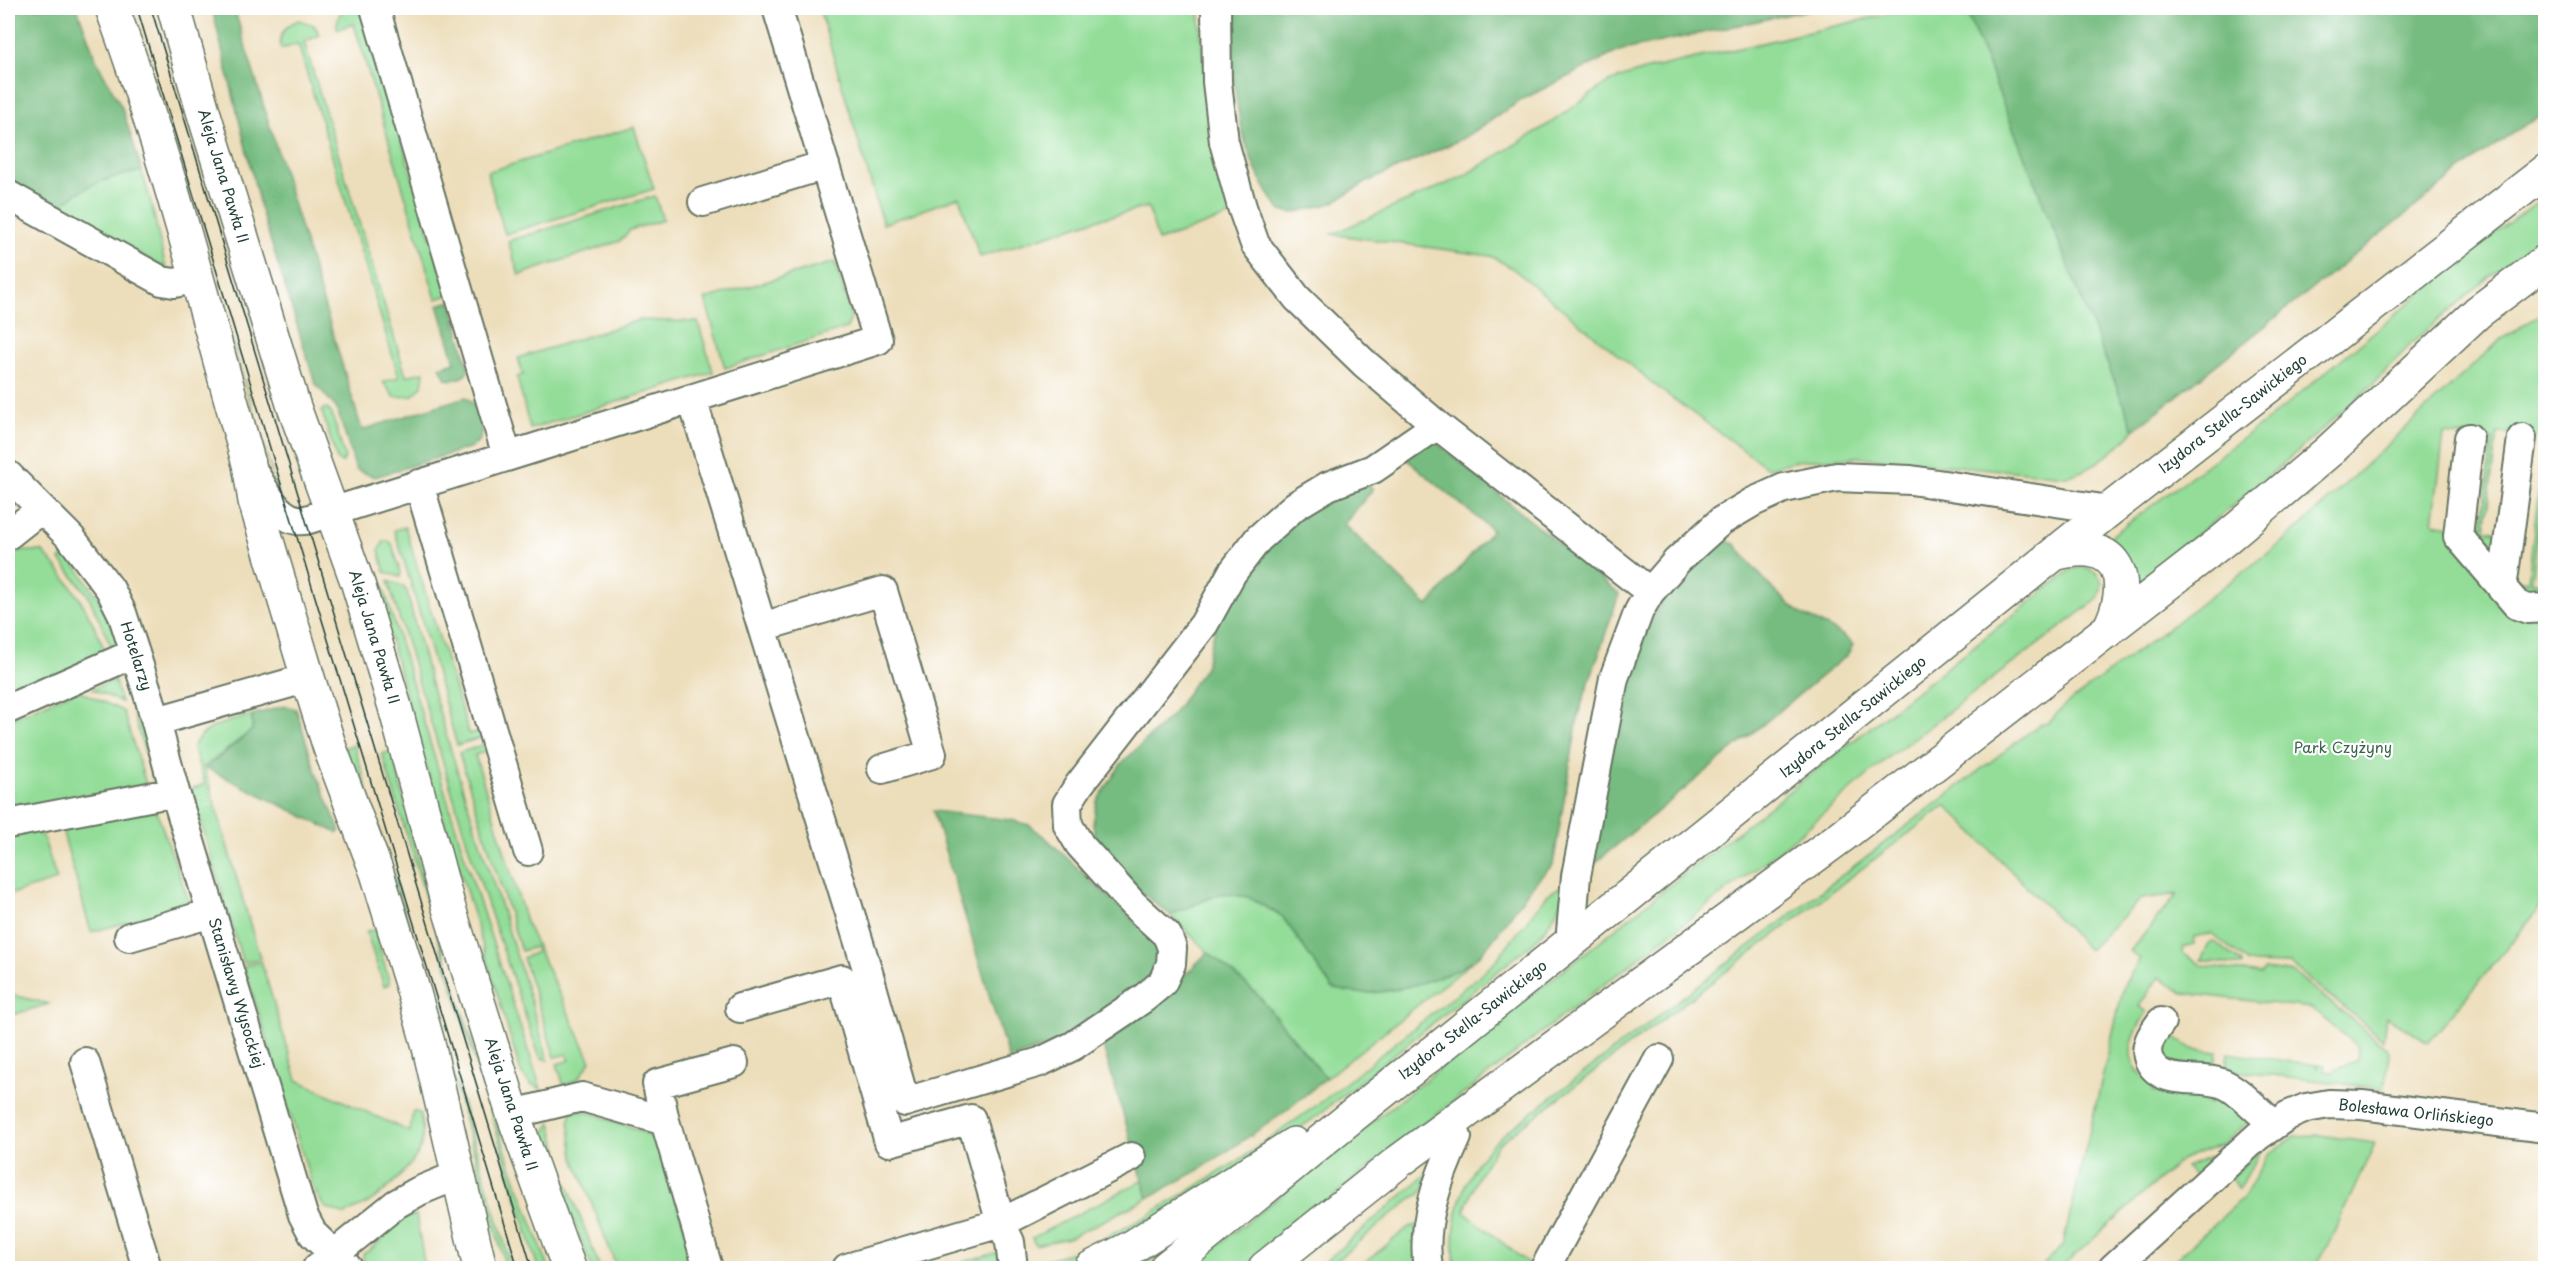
<svg xmlns="http://www.w3.org/2000/svg" width="2553" height="1276" font-family="'Playpen Sans',sans-serif">
<style>
.green{fill:#93dd98;stroke:#598d66;stroke-width:1.5}
.forest{fill:#76bc80;stroke:#4a7c5a;stroke-width:1.5}
.lines{fill:none;stroke-linecap:round;stroke-linejoin:round}
.minor-casing{stroke:#677563;stroke-width:32}
.major-casing{stroke:#677563;stroke-width:36}
.minor{stroke:#fff;stroke-width:28}
.major{stroke:#fff;stroke-width:33}
.tram{stroke:#1f3d34;stroke-width:1.5}
.labels{text-anchor:middle;stroke-width:4.5;stroke-linejoin:round;paint-order:stroke}
.street-label{font-size:15px;fill:#1f3d34;stroke:#fff}
.park-label{font-size:15px;fill:#3c654d;stroke:#fff}
</style>
<rect width="100%" height="100%" fill="#fff"/>
<filter id="ink" filterUnits="userSpaceOnUse"><feTurbulence type="fractalNoise" baseFrequency=".0167" numOctaves="2"/><feDisplacementMap in="SourceGraphic" scale="12" xChannelSelector="R" yChannelSelector="G"/><feConvolveMatrix kernelMatrix="1 2 1 2 8 2 1 2 1" color-interpolation-filters="sRGB"/></filter>
<filter id="wash" filterUnits="userSpaceOnUse"><feTurbulence type="fractalNoise" baseFrequency=".008" numOctaves="4" result="noise"/><feDisplacementMap in="SourceGraphic" scale="24" xChannelSelector="R" yChannelSelector="G"/><feGaussianBlur stdDeviation="1.35" result="paint"/><feColorMatrix in="noise" values="0 0 0 0 0 0 0 0 0 0 0 0 0 0 0 0 0 1.4 0 .05"/><feComposite in="paint" operator="in"/></filter>
<g filter="url(#wash)">
<rect width="100%" height="100%" fill="#eddebb"/>
<path class="green" d="M 8,8 L 77,8 L 96,60 L 122,108 L 151,202 L 166,269 L 8,182 Z
M 125,8 L 131,8 L 280,500 L 186,193 Z
M 353,8 L 362,13 L 449,295 L 436,299 L 354,24 L 337,29 C 337,17 340,7 353,8 Z
M 819,8 L 1199,8 C 1203,78 1218,145 1235,214 L 1158,241 L 1148,207 L 1092,221 L 980,257 L 959,197 L 883,224 Z
M 1914,8 L 1965,8 L 2134,430 C 2116,450 2094,470 2067,476 L 1858,457 L 1795,461 L 1768,468 L 1661,390 L 1512,268 L 1491,256 L 1332,234 L 1462,177 L 1549,124 L 1608,82 L 1644,70 Z
M 299,20 L 314,25 L 320,35 L 304,42 L 406,376 L 424,372 L 422,386 L 412,396 L 394,397 L 383,382 L 399,377 L 298,44 L 281,49 C 278,35 285,25 299,20 Z
M 634,127 L 654,189 L 505,234 L 487,172 Z
M 655,196 L 663,220 L 630,230 L 620,241 L 519,275 L 508,241 Z
M 2545,196 L 2545,236 L 2498,269 L 2412,343 L 2372,385 L 2290,458 L 2132,589 L 2103,542 L 2275,414 L 2485,240 Z
M 835,262 L 851,318 L 847,328 L 725,368 L 705,299 Z
M 2545,311 L 2545,438 L 2497,433 L 2485,530 L 2501,532 L 2498,543 L 2484,549 L 2465,528 L 2481,530 L 2492,440 L 2444,434 L 2433,523 L 2449,526 L 2545,616 L 2545,902 L 2428,1043 L 2386,1016 L 2383,1039 L 2290,964 L 2249,963 L 2211,933 L 2195,937 L 2194,944 L 2183,947 L 2182,953 L 2203,966 L 2261,974 L 2265,969 L 2294,973 L 2387,1048 L 2390,1056 L 2384,1089 L 2226,1069 L 2228,1053 L 2316,1065 L 2318,1070 L 2317,1064 L 2325,1065 L 2324,1071 L 2332,1072 L 2357,1060 L 2358,1047 L 2311,1008 L 2183,993 L 2159,977 L 2139,1006 L 2147,1012 C 2130,1038 2119,1064 2153,1082 L 2153,1092 L 2192,1096 L 2210,1104 L 2212,1093 L 2252,1118 L 2224,1143 L 2182,1159 L 2061,1268 L 2040,1268 L 2063,1245 L 2124,985 L 2140,959 L 2130,951 L 2178,894 L 2141,899 L 2089,950 L 1946,805 L 1498,1144 L 1477,1178 L 1464,1212 L 1534,1268 L 1455,1268 C 1450,1218 1461,1171 1501,1136 L 2040,724 L 2047,724 L 2064,706 L 2283,542 L 2499,341 Z
M 639,320 L 698,322 L 713,372 L 530,429 L 517,377 L 523,375 L 518,358 Z
M 327,408 L 332,414 L 345,458 L 342,463 L 337,460 L 322,412 L 323,409 Z
M 2545,439 L 2545,470 L 2532,582 L 2545,583 C 2545,595 2540,597 2531,601 L 2511,579 L 2528,581 Z
M 405,527 L 469,734 L 484,730 L 487,736 L 457,745 C 436,674 418,601 394,530 Z
M 384,541 L 389,541 L 392,544 L 401,573 L 400,577 L 385,572 L 379,550 Z
M 19,551 L 42,551 C 74,585 88,609 106,653 L 8,701 L 8,560 Z
M 67,553 L 97,596 L 119,640 L 112,648 L 88,595 L 60,560 Z
M 2085,567 C 2102,573 2105,583 2098,599 L 1889,757 L 1787,845 L 1552,1024 L 1242,1268 L 1189,1268 L 1703,859 L 2072,569 Z
M 371,571 L 380,576 L 465,858 L 541,1089 L 530,1084 L 521,1073 L 453,847 L 428,774 Z
M 388,581 L 402,586 L 407,591 C 444,750 504,903 548,1060 L 542,1058 L 538,1053 L 471,855 Z
M 114,679 L 121,702 L 92,689 L 114,680 Z
M 77,690 L 123,711 L 146,784 L 8,816 L 8,720 Z
M 140,707 L 160,771 L 153,780 L 132,709 Z
M 252,715 L 252,730 L 204,767 L 260,958 L 243,963 L 191,789 L 205,784 L 193,747 C 204,724 230,722 252,715 Z
M 488,743 L 491,750 L 475,755 L 527,925 L 591,1061 L 578,1079 L 564,1086 L 557,1064 L 570,1060 L 567,1054 L 555,1057 L 523,958 L 537,952 L 535,947 L 521,951 L 459,753 Z
M 354,745 L 413,939 L 343,748 Z
M 392,751 L 430,907 L 508,1158 L 549,1268 L 538,1268 L 382,754 Z
M 156,810 L 189,901 L 184,907 L 91,932 L 63,833 L 70,823 Z
M 36,830 L 43,837 L 57,880 L 8,895 L 8,833 Z
M 1560,887 L 1565,888 C 1560,910 1549,926 1533,943 L 1312,1120 L 1165,1216 L 1056,1268 L 1023,1268 L 1023,1265 L 1078,1251 L 1144,1218 L 1238,1161 L 1324,1100 L 1479,976 L 1493,964 L 1548,894 Z
M 1222,893 L 1248,897 L 1282,916 L 1332,988 L 1387,991 L 1445,975 L 1472,962 L 1326,1078 L 1256,993 L 1218,962 L 1170,915 Z
M 374,930 L 390,984 L 384,986 L 366,931 Z
M 2214,941 L 2242,963 L 2242,966 L 2201,960 L 2210,942 Z
M 261,961 L 297,1080 L 410,1132 L 413,1111 L 420,1113 C 422,1124 424,1135 421,1146 C 414,1166 384,1193 366,1204 C 360,1208 351,1209 346,1215 L 324,1207 L 313,1188 L 244,966 Z
M 8,994 L 49,1004 L 8,1016 Z
M 435,1013 L 512,1268 L 506,1268 Z
M 2171,1035 L 2192,1049 L 2217,1052 L 2215,1068 L 2172,1063 L 2167,1059 L 2164,1046 Z
M 580,1111 L 593,1113 L 620,1125 L 621,1123 L 647,1134 L 658,1142 L 697,1268 L 617,1268 L 574,1158 L 569,1120 L 571,1118 L 571,1112 Z
M 551,1122 L 564,1176 L 600,1268 L 592,1268 L 543,1142 L 543,1139 L 546,1138 L 543,1135 Z
M 2319,1135 L 2375,1143 L 2330,1241 L 2315,1268 L 2166,1268 L 2244,1197 L 2268,1155 L 2295,1136 Z
M 2263,1147 L 2239,1189 L 2231,1177 Z
M 2226,1151 L 2195,1176 L 2185,1167 Z
M 1430,1171 L 1421,1194 L 1412,1198 L 1327,1268 L 1318,1268 Z
M 1143,1180 L 1148,1198 L 1069,1238 L 1035,1245 L 1032,1238 Z
M 416,1215 L 425,1268 L 364,1268 L 363,1254 C 383,1245 394,1217 416,1215 Z
M 1418,1225 L 1417,1268 L 1358,1268 L 1409,1227 Z
M 1169,1246 L 1142,1268 L 1124,1268 Z
M 999,1252 L 1005,1257 L 982,1268 L 941,1268 Z"/>
<path class="forest" d="M 8,8 L 77,8 L 96,60 L 122,108 L 142,171 C 104,179 86,183 56,210 L 8,182 Z
M 212,8 L 234,8 L 362,430 L 465,397 C 479,404 484,425 480,439 L 472,447 L 375,477 L 356,470 L 337,409 L 315,383 L 261,210 Z
M 1234,8 L 1818,8 L 1619,51 L 1523,99 L 1464,138 L 1367,182 L 1332,203 L 1293,213 L 1281,211 C 1235,154 1230,78 1234,8 Z
M 1965,8 L 2545,8 L 2545,112 L 2478,157 L 2134,430 Z
M 451,301 L 469,370 C 464,378 456,381 446,379 L 440,367 L 455,362 L 438,305 Z
M 1432,439 L 1619,594 L 1579,712 L 1553,865 C 1524,890 1508,923 1483,951 C 1462,976 1391,994 1359,993 C 1350,993 1340,990 1332,988 L 1282,916 L 1248,897 L 1222,893 L 1170,915 L 1132,885 L 1097,847 L 1093,824 L 1097,801 L 1121,764 L 1173,714 L 1205,667 L 1217,621 L 1240,573 L 1312,505 L 1367,483 L 1373,489 L 1344,524 L 1428,606 L 1492,530 L 1404,457 Z
M 1725,541 L 1735,544 C 1754,568 1777,597 1802,614 C 1818,624 1841,630 1853,645 L 1847,655 L 1590,867 C 1609,771 1625,586 1725,541 Z
M 284,706 L 296,709 L 316,773 L 340,831 L 337,833 L 206,768 L 252,730 L 252,715 Z
M 933,811 L 1011,820 L 1029,825 L 1046,838 L 1156,942 L 1159,953 L 1153,982 L 1076,1035 L 1009,1060 Z
M 1208,952 L 1256,993 L 1326,1078 L 1282,1114 L 1199,1170 L 1148,1198 L 1103,1046 L 1168,992 Z"/>
</g>
<g filter="url(#ink)">
<g class="lines">
<g class="minor-casing">
<path id="minor" d="M 375,8 L 507,456
M 1216,8 L 1217,82 L 1224,142 L 1242,207 L 1255,244 L 1297,298 L 1364,363 L 1437,425 L 1650,592
M 8,195 L 162,281 L 174,283 L 196,279
M 703,202 L 825,165
M 692,399 L 868,972 L 905,1102 L 1040,1062 L 1073,1046 L 1144,998 L 1162,983 L 1171,964 L 1172,948 L 1167,935 L 1133,904 L 1080,845 L 1068,825 L 1067,804 L 1079,785 L 1204,624 L 1232,573 L 1258,539 L 1295,506 L 1328,486 L 1373,469 L 1437,425
M 2469,438 L 2458,536 L 2517,605 L 2528,609 L 2546,608
M 250,466 C 264,487 277,524 306,520 L 878,340 L 777,8
M 8,475 L 71,538 L 110,589 L 122,613 L 150,700 L 175,792 L 303,1215 L 313,1234 L 348,1268
M 419,484 L 528,851
M 8,535 L 41,509
M 2502,589 L 2522,438
M 762,627 L 883,591 L 932,754 L 882,769
M 8,709 L 135,653
M 157,721 L 308,678
M 8,824 L 175,792
M 129,937 L 212,913
M 1570,943 L 1576,876 L 1614,678 L 1639,611 L 1650,592 L 1677,561 L 1721,521 L 1753,502 L 1784,488 L 1837,477 L 1911,480 L 2109,510
M 740,1008 L 842,979 L 889,1142 L 971,1119 L 1001,1223 L 847,1268
M 2161,1022 C 2153,1033 2143,1046 2149,1060 C 2162,1089 2203,1073 2226,1085 C 2241,1092 2260,1113 2273,1124
M 85,1062 L 147,1268
M 513,1114 L 582,1097 L 665,1121 L 708,1268
M 665,1121 L 657,1084 L 734,1063
M 317,1268 L 396,1204 L 419,1191 L 458,1175
M 1013,1268 L 1010,1242 L 1001,1223 L 1131,1157
M 1428,1268 C 1421,1223 1438,1178 1457,1137
M 1545,1268 L 1659,1059
M 2113,1268 L 2258,1136 L 2287,1116 L 2306,1108 L 2329,1104 L 2362,1105 L 2546,1128"/>
</g>
<g class="major-casing">
<path id="major" d="M 112,8 C 167,156 205,311 249,464 L 255,501 L 308,678 L 330,748 L 377,873 L 414,993 L 428,1043 L 480,1268
M 174,8 L 203,111 L 294,407 L 358,584 L 395,707 L 448,905 L 513,1114 L 569,1268
M 2058,553 C 2121,537 2134,582 2108,631
M 1091,1268 L 1132,1247 L 1294,1144
M 1166,1268 C 1256,1197 1342,1121 1434,1052 L 2109,510 L 2546,171
M 1265,1268 L 1398,1162 L 1842,836 L 2225,539 L 2329,451 L 2478,312 L 2546,261"/>
</g>
<use href="#minor" class="minor"/>
<use href="#major" class="major"/>
<path class="tram" d="M 137,8 L 518,1268
M 151,8 L 532,1268"/>
</g>
</g>
<g class="labels">
<g class="street-label">
<text transform="translate(223 176) rotate(73)" y="5">Aleja Jana Pawła II</text>
<text transform="translate(2233 414) rotate(-38)" y="5">Izydora Stella-Sawickiego</text>
<text transform="translate(374 637) rotate(73)" y="5">Aleja Jana Pawła II</text>
<text transform="translate(136 656) rotate(72)" y="5">Hotelarzy</text>
<text transform="translate(1853 717) rotate(-39)" y="5">Izydora Stella-Sawickiego</text>
<text transform="translate(236 993) rotate(73)" y="5">Stanisławy Wysockiej</text>
<text transform="translate(1473 1020) rotate(-38)" y="5">Izydora Stella-Sawickiego</text>
<text transform="translate(511 1104) rotate(72)" y="5">Aleja Jana Pawła II</text>
<text transform="translate(2416 1113) rotate(6)" y="5">Bolesława Orlińskiego</text>
</g>
<g class="park-label">
<text x="2343" y="753">Park Czyżyny</text>
</g>
</g>
<rect width="2553" height="1276" fill="none" stroke="#fff" stroke-width="30"/>
</svg>
